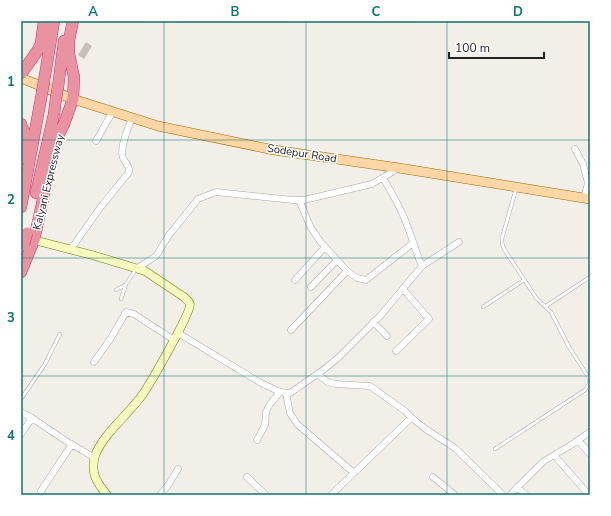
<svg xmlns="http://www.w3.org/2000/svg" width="611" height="516" font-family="'Nunito Sans',sans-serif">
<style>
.building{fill:#c7bfb8}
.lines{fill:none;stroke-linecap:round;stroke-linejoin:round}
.lane-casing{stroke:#a9a9a9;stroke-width:4}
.street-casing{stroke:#a9a9a9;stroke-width:7}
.secondary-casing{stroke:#707d05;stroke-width:9}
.primary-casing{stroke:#a06b00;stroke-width:10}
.highway-casing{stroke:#dc2a67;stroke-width:12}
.lane{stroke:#fff;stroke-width:3}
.street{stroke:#fff;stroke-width:6}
.secondary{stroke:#f7fabf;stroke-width:8}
.primary{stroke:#fcd6a4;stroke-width:9}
.highway{stroke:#e892a2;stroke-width:11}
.highway-bridge-casing{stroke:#dc2a67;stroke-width:12;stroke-linecap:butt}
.highway-bridge{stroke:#e892a2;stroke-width:11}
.grid{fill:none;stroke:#0f766e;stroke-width:1;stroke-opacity:0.55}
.labels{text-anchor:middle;stroke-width:3;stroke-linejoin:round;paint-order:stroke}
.street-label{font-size:11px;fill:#222;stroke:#fff}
.neatline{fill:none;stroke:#0f766e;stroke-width:1.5}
.grid-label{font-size:13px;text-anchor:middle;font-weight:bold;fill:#0f766e}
</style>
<rect width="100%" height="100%" fill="#f2efe9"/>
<path class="building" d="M 86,42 L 92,46 L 84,59 L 78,55 Z"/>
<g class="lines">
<g class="lane-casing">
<path id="lane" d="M 116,290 L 125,285
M 121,299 L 126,284 L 136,269
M 546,306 L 590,277
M 483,307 L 524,280
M 21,399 L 45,364 L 60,334
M 495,449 L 585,390 L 589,384 L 589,378 L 569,347 L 551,312 L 537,299 L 504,249 L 502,243 L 502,238 L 516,189"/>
</g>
<g class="street-casing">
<path id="street" d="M 96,141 L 113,111
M 575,149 L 583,164 L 588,183 L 584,198
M 299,200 L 311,228 L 320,241 L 347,271 L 357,278 L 366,280 L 413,243
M 71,249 L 100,208 L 129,172 L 129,169 C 128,165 125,162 123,158 C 119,148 129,127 132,117
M 422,266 L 459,242
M 136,269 L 156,256 L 169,235 L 198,199 L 216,192 L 293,200 L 304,200 L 372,184 L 399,168
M 295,280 L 325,247
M 311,287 L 337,260
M 373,322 L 387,336
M 291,330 L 347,271
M 178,333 L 261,383 L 280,392 L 290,393 L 322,371 L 338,358 L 381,315 L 422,266 C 416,252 412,238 407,225 C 401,208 392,193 383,178
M 396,351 L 429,319 L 403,289
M 94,362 L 111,338 L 126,312 L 134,314 L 174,340
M 317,374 L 328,382 L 335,384 L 370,386 L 405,411 L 413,419
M 286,393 L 290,413 L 297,424 L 354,473
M 21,412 L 32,418 L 66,441 L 95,458
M 21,434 L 32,418
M 257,440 L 265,425 L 266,412 L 270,404 L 280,392
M 578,440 L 590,454
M 554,455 L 589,495
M 247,477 L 266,495
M 433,477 L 455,495
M 517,487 L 526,495
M 41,491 L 72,444
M 160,495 L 169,484 L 178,469
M 331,495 L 410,419 L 413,419 L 427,430 L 455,448 L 503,495
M 510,495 L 544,461 L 571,445 L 590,432"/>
</g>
<g class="secondary-casing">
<path id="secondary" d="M 30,239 L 92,255 L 145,271 L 184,297 C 186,299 189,301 190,304 C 191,313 148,388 140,398 C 127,415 101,437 95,456 C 90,473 97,483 107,495"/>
</g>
<g class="primary-casing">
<path id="primary" d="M 21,78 L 73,99 L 158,126 L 274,150 L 399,168 L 590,199"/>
</g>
<g class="highway-casing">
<path id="highway" d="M 21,74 L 38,50 L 41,43 L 44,21
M 44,81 L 54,21
M 58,87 L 64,41
M 21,124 L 24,132 L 27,155 L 26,159
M 36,193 L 54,114 L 56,98
M 21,207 L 42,93
M 21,272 L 34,240 L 56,140 L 64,124 L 73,99 L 74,77 L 69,54 L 69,40 L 73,21"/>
</g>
<use href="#lane" class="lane"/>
<use href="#street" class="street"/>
<use href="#secondary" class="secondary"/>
<use href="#primary" class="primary"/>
<use href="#highway" class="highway"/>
<g class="highway-bridge-casing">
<path id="highway-bridge" d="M 42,93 L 44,81
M 56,98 L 58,87
M 24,244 L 27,233"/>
</g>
<use href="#highway-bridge" class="highway-bridge"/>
</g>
<path class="grid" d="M 164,21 L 164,495M 306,21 L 306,495M 447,21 L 447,495M 21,140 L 590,140M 21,258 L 590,258M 21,376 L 590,376"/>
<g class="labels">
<g class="street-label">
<text transform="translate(302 153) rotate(9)" y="4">Sodepur Road</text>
<text transform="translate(48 182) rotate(-76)" y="4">Kalyani Expressway</text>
</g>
</g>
<rect width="611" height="516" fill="none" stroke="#ffffff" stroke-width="44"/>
<path d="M449 52v6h95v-6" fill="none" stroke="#222222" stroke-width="2"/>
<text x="455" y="52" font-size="12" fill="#222222" stroke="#ffffff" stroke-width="3" paint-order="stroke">100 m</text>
<rect x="22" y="22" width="567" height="472" class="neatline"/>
<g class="grid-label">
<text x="93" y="16">A</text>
<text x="235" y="16">B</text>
<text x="376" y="16">C</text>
<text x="518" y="16">D</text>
<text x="11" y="86">1</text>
<text x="11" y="204">2</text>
<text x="11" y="322">3</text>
<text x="11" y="440">4</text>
</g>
</svg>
